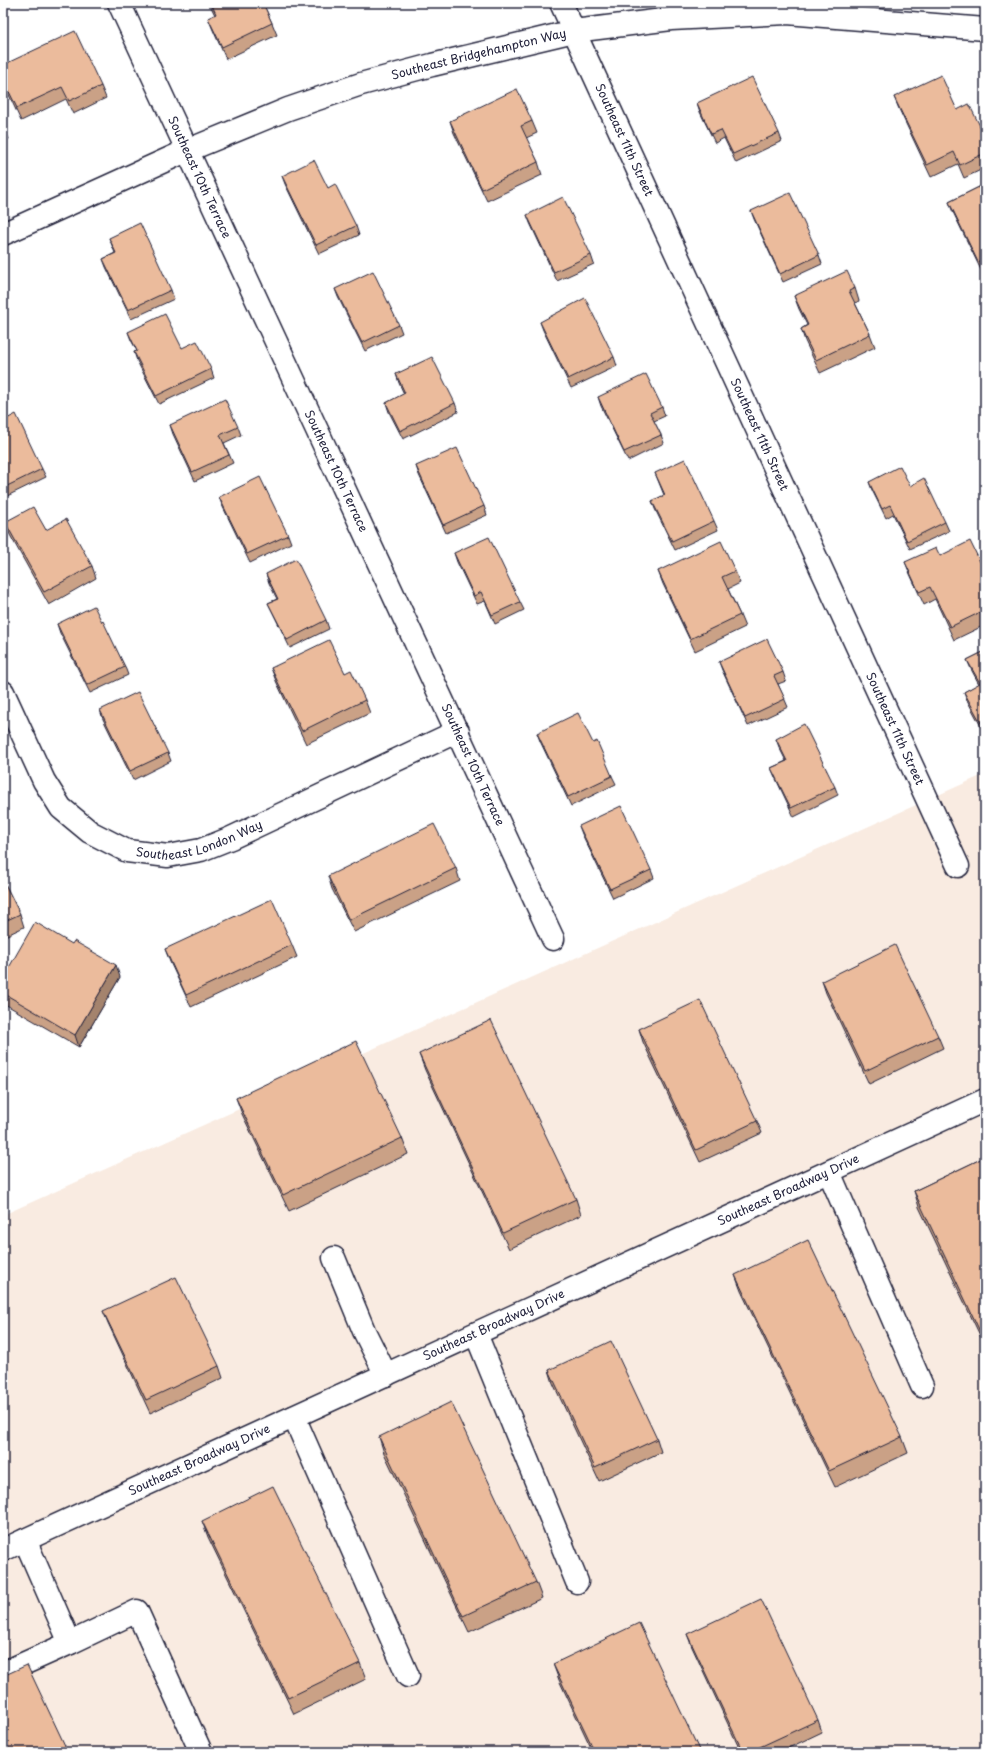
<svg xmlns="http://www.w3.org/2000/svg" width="988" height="1755" font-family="'Playpen Sans',sans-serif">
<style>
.built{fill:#f9ebe1}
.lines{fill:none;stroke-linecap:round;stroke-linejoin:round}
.minor-casing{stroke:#22223b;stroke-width:25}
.minor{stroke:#fff;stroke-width:22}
.wall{fill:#caa186;stroke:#22223b}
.shaded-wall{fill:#a4836d;stroke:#22223b}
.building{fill:#ebbb9c;stroke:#22223b}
.labels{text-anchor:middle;stroke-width:4;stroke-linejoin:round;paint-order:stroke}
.street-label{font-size:12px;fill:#22223b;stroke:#fff}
</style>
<rect width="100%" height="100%" fill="#fff"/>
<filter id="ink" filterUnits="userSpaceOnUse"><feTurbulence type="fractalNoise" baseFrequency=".025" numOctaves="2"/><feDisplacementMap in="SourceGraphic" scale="8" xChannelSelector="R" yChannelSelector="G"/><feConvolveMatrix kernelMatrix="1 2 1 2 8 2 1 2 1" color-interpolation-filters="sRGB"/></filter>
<g filter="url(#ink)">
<path class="built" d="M 985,774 L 985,1752 L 3,1752 L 3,1215 Z"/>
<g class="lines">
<g class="minor-casing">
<g id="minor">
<path id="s1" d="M 119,3 C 262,316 410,626 553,939"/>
<path id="s2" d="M 561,3 L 958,866"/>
<path id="s3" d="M 3,234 L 186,151 L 288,109 L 361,84 L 432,65 L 574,31 L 671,19 L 787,13 L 985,29"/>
<path id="s4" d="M 3,692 L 44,781 L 61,808 L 90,832 L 127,851 L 168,856 L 201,850 L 231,838 L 458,731"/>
<path d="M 829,1172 L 922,1386"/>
<path d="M 334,1258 L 364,1331 L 386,1375"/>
<path d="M 476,1334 L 577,1582"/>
<path d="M 294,1417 L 408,1676"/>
<path d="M 25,1540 L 70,1643 L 137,1611 L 201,1752"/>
<path id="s5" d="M 3,1550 L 985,1100"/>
<path d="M 3,1673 L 70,1643"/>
</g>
</g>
<use href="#minor" class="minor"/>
</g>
<path class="wall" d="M 209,3 L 263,3 L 272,23 L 277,35 L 226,59 L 213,30 L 208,18 L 215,15 Z
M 3,65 L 101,86 L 106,98 L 73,114 L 66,99 L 21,121 L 3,82 Z
M 894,97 L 957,110 L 985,136 L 985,168 L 964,178 L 958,164 L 931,177 L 899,109 Z
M 697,103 L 779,133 L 782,141 L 736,163 L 724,138 L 715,143 L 700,112 Z
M 450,121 L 532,121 L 537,133 L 526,138 L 538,162 L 542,175 L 487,201 L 454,133 Z
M 3,126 L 9,139 L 3,142 Z
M 282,176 L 328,188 L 356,226 L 359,235 L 319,254 L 285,184 Z
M 985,184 L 985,268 L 981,270 L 952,210 L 949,202 Z
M 751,211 L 819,255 L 822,264 L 783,282 L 754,219 Z
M 527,215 L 591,255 L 594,264 L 557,281 L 530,223 Z
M 109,238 L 171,290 L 174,299 L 131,319 L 106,267 L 103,259 L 115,253 Z
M 855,288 L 859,301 L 855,303 L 870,334 L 875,347 L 820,373 L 805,341 L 801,329 L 807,325 L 799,309 L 794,296 Z
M 335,289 L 399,325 L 402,333 L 365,351 L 338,297 Z
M 540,322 L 614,357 L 617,366 L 571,388 L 543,330 Z
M 128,332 L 182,348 L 211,369 L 214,378 L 159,404 L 137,361 L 134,352 L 137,351 L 131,340 Z
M 396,374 L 455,403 L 458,412 L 403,439 L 389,412 L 386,403 L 404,394 L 399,383 Z
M 598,397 L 662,407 L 665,416 L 654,421 L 661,435 L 664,443 L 628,461 L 601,406 Z
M 3,421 L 42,469 L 46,477 L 3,498 Z
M 170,425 L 238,427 L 241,435 L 224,443 L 233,463 L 195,481 L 173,434 Z
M 416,466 L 484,506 L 487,515 L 446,533 L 419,475 Z
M 655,473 L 714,521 L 718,530 L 675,550 L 655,509 L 652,501 L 664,495 Z
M 869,482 L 910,486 L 945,522 L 949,531 L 910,549 L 893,514 L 886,518 L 872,490 Z
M 219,497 L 288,535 L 291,543 L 250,563 L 222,505 Z
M 5,522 L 46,530 L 92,566 L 96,578 L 49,605 L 10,535 Z
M 454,553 L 520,602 L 524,610 L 495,624 L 485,601 L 477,604 L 457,562 Z
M 940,556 L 985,572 L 985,625 L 954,640 L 935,599 L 924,605 L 910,574 L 905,562 Z
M 658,571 L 735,571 L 740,583 L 728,589 L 740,615 L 745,627 L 695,651 L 663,584 Z
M 266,574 L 326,620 L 329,629 L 290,648 L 272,611 L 268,603 L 277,599 L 269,583 Z
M 102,622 L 125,667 L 128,675 L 90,693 L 60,633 L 57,624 Z
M 985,651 L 985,731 L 984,732 L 967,700 L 964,692 L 979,684 L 971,669 L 967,660 Z
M 719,662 L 783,672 L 786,681 L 778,684 L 788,707 L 748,726 L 722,670 Z
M 271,668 L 345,673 L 365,700 L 370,713 L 306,744 L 276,681 Z
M 100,710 L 168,753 L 171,761 L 133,780 L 103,719 Z
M 537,733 L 593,743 L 612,776 L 616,784 L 571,806 L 540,741 Z
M 776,739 L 835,787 L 838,795 L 794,817 L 775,777 L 771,768 L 786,761 L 779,747 Z
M 579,826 L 651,870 L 654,878 L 613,898 L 582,834 Z
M 456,868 L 460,881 L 354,932 L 332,889 L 328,876 Z
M 3,880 L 20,914 L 24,927 L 3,937 Z
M 292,945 L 297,957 L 191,1007 L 170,962 L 165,949 Z
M 120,977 L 79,1047 L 3,1003 L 3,978 Z
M 822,981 L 938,1036 L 943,1048 L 869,1084 L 826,993 Z
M 639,1029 L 757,1121 L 762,1133 L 700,1162 L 643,1042 Z
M 419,1054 L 576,1199 L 581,1215 L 509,1249 L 425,1070 Z
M 236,1098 L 402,1138 L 408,1154 L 289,1211 L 242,1114 Z
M 985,1157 L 985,1346 L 919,1207 L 914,1191 Z
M 735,1275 L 902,1437 L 908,1453 L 835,1487 L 741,1291 Z
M 103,1311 L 219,1366 L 223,1378 L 150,1413 L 108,1323 Z
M 549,1370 L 657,1439 L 661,1452 L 599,1481 L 553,1383 Z
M 379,1437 L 536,1582 L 542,1598 L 469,1632 L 384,1453 Z
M 202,1521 L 360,1663 L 366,1679 L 294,1714 L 208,1537 Z
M 687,1634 L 818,1720 L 822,1732 L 780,1752 L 741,1752 L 692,1647 Z
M 553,1664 L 700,1752 L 593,1752 L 559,1680 Z"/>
<path class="shaded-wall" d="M 116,965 L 120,977 L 79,1047 L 75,1035 Z"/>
<path class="building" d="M 211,3 L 263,3 L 272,23 L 222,47 L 208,18 L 216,14 Z
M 75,31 L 101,86 L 69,101 L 62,87 L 17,108 L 3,79 L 3,65 Z
M 941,75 L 957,110 L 969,104 L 985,136 L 985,153 L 960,165 L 954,152 L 927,165 L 894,97 Z
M 752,77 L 779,133 L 733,154 L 721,130 L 711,134 L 697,103 Z
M 517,89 L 532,121 L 521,126 L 538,162 L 482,189 L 450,121 Z
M 3,126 L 5,131 L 3,132 Z
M 314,160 L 328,188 L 335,184 L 356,226 L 316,245 L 282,176 Z
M 985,184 L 985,258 L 978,262 L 949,202 Z
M 790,193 L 819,255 L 780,274 L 751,211 Z
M 563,197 L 591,255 L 554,272 L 527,215 Z
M 140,223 L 171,290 L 128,310 L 103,259 L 116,253 L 109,238 Z
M 373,271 L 399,325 L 362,343 L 335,289 Z
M 847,271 L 855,288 L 849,291 L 870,334 L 816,360 L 801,329 L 808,325 L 794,296 Z
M 585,298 L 614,357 L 568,379 L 540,322 Z
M 165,314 L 182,348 L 197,341 L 211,369 L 156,396 L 134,352 L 137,351 L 128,332 Z
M 432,357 L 455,403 L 400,431 L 386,403 L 405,393 L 396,374 Z
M 646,374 L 662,407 L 650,413 L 661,435 L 624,452 L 598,397 Z
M 225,399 L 238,427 L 220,435 L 229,455 L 192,472 L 170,425 Z
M 16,414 L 42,469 L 3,488 L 3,421 Z
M 457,448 L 484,506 L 443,525 L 416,466 Z
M 685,459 L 714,521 L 672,541 L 652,501 L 665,495 L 655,473 Z
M 900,466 L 910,486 L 924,478 L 945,522 L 907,541 L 890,505 L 882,509 L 869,482 Z
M 260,477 L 288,535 L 247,554 L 219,497 Z
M 33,507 L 46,530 L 66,519 L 92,566 L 44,592 L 5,522 Z
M 489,537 L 520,602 L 492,615 L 481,592 L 474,596 L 454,553 Z
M 721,541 L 735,571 L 722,577 L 740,615 L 690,639 L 658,571 Z
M 970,541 L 985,572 L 985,610 L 950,627 L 930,587 L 919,592 L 905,562 L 936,548 L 940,556 Z
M 296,559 L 326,620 L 287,640 L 268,603 L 278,599 L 266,574 Z
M 94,606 L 102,622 L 103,621 L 125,667 L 87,685 L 57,624 Z
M 767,639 L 783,672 L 774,676 L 785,699 L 745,718 L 719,662 Z
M 329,640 L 345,673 L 351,670 L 365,700 L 302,731 L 271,668 Z
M 985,651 L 985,721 L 981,723 L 964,692 L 980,683 L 967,660 Z
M 138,692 L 168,753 L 130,771 L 100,710 Z
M 578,713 L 593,743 L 597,741 L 612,776 L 568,797 L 537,733 Z
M 804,724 L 835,787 L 791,808 L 771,768 L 787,761 L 776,739 Z
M 621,806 L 651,870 L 610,889 L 579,826 Z
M 434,824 L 456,868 L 349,920 L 328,876 Z
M 3,880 L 20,914 L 3,922 Z
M 272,899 L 292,945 L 186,995 L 165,949 Z
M 35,922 L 72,944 L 74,941 L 116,965 L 75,1035 L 3,993 L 3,978 Z
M 895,945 L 938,1036 L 865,1071 L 822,981 Z
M 700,1000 L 757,1121 L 696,1150 L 639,1029 Z
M 491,1020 L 576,1199 L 503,1233 L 419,1054 Z
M 356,1041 L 402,1138 L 283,1195 L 236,1098 Z
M 985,1157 L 985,1342 L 914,1191 Z
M 808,1240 L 902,1437 L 829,1471 L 735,1275 Z
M 176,1277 L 219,1366 L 146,1400 L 103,1311 Z
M 611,1341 L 657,1439 L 595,1468 L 549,1370 Z
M 451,1402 L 536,1582 L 463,1616 L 379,1437 Z
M 273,1486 L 360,1663 L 288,1698 L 202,1521 Z
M 761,1599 L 818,1720 L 749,1752 L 743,1752 L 687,1634 Z
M 639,1623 L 700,1752 L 595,1752 L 553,1664 Z
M 27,1665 L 68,1752 L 3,1752 L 3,1676 Z"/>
</g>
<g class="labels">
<g class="street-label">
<text dy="4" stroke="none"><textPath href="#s3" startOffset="510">Southeast Bridgehampton Way</textPath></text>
<text dy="4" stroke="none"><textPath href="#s2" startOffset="151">Southeast 11th Street</textPath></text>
<text dy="4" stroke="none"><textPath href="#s1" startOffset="192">Southeast 10th Terrace</textPath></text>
<text dy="4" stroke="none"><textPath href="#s2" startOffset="475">Southeast 11th Street</textPath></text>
<text dy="4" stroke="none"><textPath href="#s1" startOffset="516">Southeast 10th Terrace</textPath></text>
<text dy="4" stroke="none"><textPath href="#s2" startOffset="799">Southeast 11th Street</textPath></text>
<text dy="4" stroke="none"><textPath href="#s1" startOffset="840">Southeast 10th Terrace</textPath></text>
<text dy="4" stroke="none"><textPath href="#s4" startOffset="284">Southeast London Way</textPath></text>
<text dy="4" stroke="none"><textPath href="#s5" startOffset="864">Southeast Broadway Drive</textPath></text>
<text dy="4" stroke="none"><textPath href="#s5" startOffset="540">Southeast Broadway Drive</textPath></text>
<text dy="4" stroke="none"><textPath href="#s5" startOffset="216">Southeast Broadway Drive</textPath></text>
</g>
</g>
<rect width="988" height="1755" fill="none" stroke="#fff" stroke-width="16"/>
<rect x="8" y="8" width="972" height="1739" fill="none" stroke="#22223b" stroke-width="1.5" filter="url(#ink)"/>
</svg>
